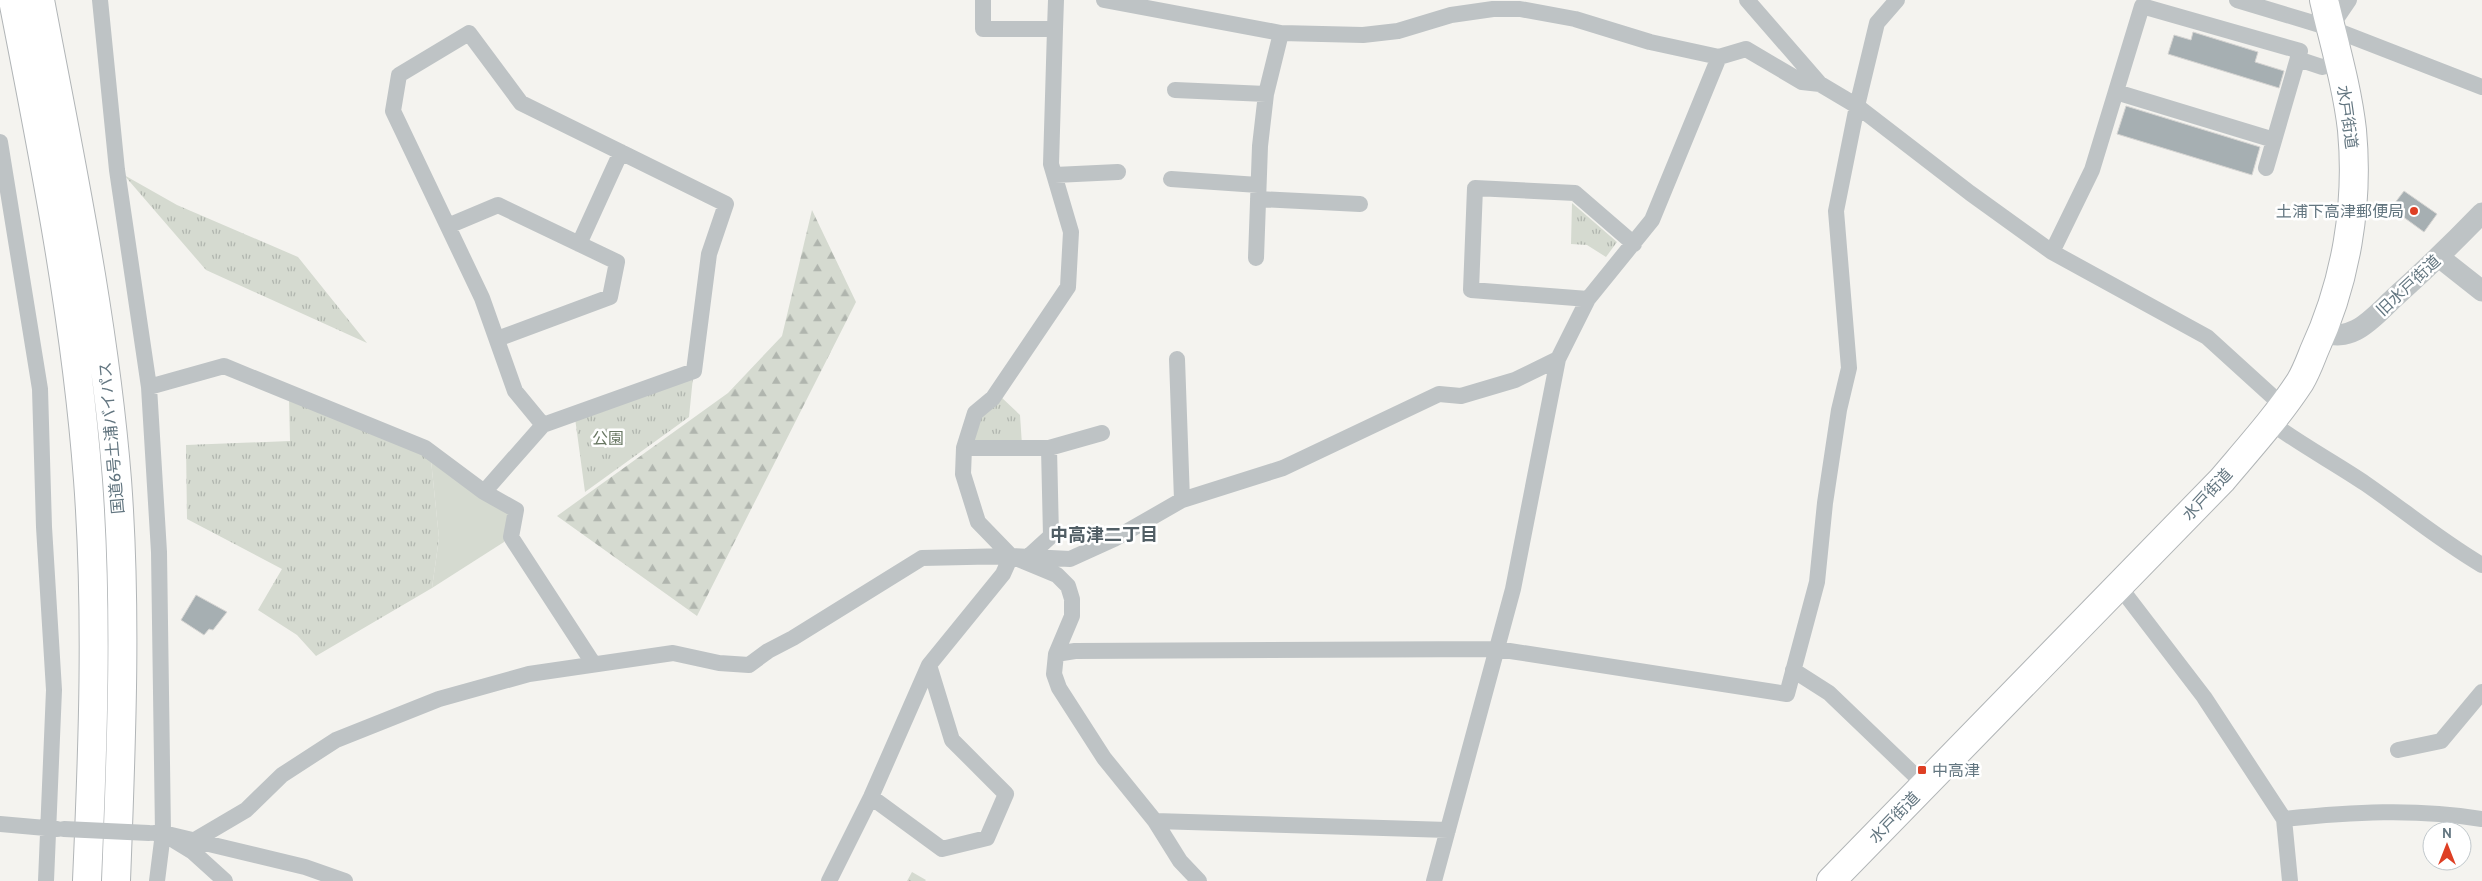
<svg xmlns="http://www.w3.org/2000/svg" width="2482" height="881" font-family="Cabin,'Noto Sans JP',sans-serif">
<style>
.grass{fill:#d5dad0}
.forest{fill:url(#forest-firs)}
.park{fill:url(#park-tufts)}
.building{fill:#a6afb2;stroke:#d5d4d2}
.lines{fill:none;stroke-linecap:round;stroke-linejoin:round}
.trunk-casing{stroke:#b1b5b7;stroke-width:30}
.minor{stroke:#bec3c5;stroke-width:16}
.tertiary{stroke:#bec3c5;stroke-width:21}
.trunk{stroke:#fff;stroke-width:28}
.minor-bridge{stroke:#bec3c5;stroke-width:16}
.poi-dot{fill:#de3f24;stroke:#fff;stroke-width:2}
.labels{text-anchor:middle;stroke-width:5;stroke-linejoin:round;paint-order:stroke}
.street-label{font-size:16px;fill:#637680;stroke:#fff}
.poi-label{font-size:16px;fill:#637680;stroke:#fff;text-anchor:end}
.park-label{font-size:16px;fill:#687762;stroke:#fff}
.neighbourhood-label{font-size:18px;font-weight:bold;fill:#515e65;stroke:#fff}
</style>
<defs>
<pattern id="forest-firs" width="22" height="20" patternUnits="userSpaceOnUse" patternTransform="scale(1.25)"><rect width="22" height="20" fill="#d5dad0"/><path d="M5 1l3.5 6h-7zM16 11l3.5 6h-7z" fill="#b0b5ae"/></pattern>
<pattern id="park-tufts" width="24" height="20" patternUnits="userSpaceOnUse" patternTransform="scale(1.25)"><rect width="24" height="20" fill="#d5dad0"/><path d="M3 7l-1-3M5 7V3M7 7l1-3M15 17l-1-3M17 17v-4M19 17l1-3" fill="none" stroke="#b0b5ae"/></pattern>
</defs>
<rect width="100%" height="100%" fill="#f4f3ef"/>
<path class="grass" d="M 431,460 L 509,514 L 504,542 L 432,588 L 439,538 Z"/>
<path class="forest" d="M 812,210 L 856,302 L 697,616 L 557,516 L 728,393 L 782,336 Z"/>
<path class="park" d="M 124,175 L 177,205 L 298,257 L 367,343 L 206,270 Z
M 1572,203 L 1617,242 L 1606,257 L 1587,245 L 1571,244 Z
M 693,377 L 689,417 L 585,492 L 575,418 Z
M 1000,396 L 1020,415 L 1022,445 L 969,444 L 981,416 Z
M 289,397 L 421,453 L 431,460 L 439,538 L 432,588 L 316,656 L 297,635 L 258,610 L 282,569 L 187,519 L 186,445 L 290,441 Z
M 912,872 L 926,880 L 925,881 L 907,881 Z"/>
<path class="building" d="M 2193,32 L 2258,52 L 2255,62 L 2284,71 L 2279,88 L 2168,54 L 2174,35 L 2191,40 Z
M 2126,106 L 2260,147 L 2252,175 L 2117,134 Z
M 2404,191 L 2437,214 L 2424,232 L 2391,208 Z
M 196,595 L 227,612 L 213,630 L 209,629 L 204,635 L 181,620 Z"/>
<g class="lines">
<g class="trunk-casing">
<path id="trunk" d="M 13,0 C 44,158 76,319 88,480 C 98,613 93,747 87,881
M 40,0 C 70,159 104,318 117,480 C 127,613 121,748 116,881
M 1831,881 L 2222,480 C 2249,448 2277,417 2300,382 C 2306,372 2310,361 2314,351 C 2346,282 2359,205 2352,130 C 2347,86 2334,43 2324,0"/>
</g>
<path class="minor" d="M 100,0 L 117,170 L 149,387 L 159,552 L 163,833 L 157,881
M 983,0 L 983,29 L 1055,29 L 1051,164 L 1071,232 L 1068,287 L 993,398 L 975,413 L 964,448 L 963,474 L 978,522 L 1011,556 L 1057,575 L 1068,586 L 1072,599 L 1072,616 L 1056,654 L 1054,674 L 1059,688 L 1104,758 L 1155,821 L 1180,861 L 1199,881
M 1104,0 L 1281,33 L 1363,35 L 1398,31 L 1451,15 L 1493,9 L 1520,9 L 1575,19 L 1650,42 L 1719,57 L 1746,49 L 1802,82 L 1820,84
M 1747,0 L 1820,84 L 1857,106 L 1970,193 L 2052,252 L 2207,337 L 2283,406
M 2237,0 L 2330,28 L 2482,87
M 2330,28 L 2349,0
M 1055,29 L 1056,0
M 2298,59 L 2322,67 L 2339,63
M 1175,90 L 1266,94
M 2116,92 L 2274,140
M 0,142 L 40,389 L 44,527 L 54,690 L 46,881
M 1055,175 L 1118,172
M 1171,179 L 1258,185
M 1258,199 L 1360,204
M 448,226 L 498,205 L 617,262 L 610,297 L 497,339
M 579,244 L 621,152
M 2052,252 L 2092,170 L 2142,6 L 2300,51 L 2266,168
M 1256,258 L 1260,146 L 1266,94 L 1281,33
M 1588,299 L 1471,290 L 1475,188 L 1575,193 L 1634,244
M 1177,359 L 1182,500
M 149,387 L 224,366 L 425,448 L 484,492 L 516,510 L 511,537 L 593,663
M 2270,422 C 2301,445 2335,463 2366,484 C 2405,511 2441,541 2482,565
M 964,448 L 1049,448 L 1102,433
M 484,492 L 543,425 L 694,371 L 709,254 L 726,204 L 521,103 L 469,33 L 399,75 L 393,111 L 482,298 L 515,391 L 543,425
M 1028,557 L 1051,536 L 1049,448
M 2119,586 L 2204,697 L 2284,819 C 2350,812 2416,808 2482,819
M 1056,654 L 1075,651 L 1497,649 L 1787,694 L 1817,582 L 1825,503 L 1839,410 L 1849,368 L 1836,211 L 1857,106 L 1877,23 L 1897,0
M 1793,670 L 1829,693 L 1925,785
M 2398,750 L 2441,741 L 2482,692
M 871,797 L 942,849 L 987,838 L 1006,794 L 952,740 L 929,665
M 2284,819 L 2290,881
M 1155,821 L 1448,830
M 0,824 L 57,829
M 154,833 L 163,833 L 305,867 L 345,881
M 195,840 L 246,810 L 282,775 L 336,740 L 439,699 L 529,674 L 673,653 L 719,663 L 749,665 L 768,651 L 793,638 L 922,558 L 1011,556 L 1070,559 L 1114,539 L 1182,500 L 1283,468 L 1439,394 L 1461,396 L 1515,380 L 1558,359
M 175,841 L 193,852 L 225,881
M 829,881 L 871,797 L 929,665 L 1003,574 L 1011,556
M 1434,881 L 1513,589 L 1558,359 L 1588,299 L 1652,220 L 1719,57"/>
<path class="tertiary" d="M 2439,257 L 2482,291
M 2323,333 C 2336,336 2344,336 2356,330 C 2370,323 2382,309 2394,298 C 2424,271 2453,243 2482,213"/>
<use href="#trunk" class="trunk"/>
<path class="minor-bridge" d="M 64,829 L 149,833"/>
</g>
<g class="poi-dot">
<circle cx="2414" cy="211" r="5"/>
<rect x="1917" y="765" width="10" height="10" rx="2.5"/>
</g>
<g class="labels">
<g class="street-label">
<text transform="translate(2348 117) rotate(82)" y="6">水戸街道</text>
<text transform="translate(2408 285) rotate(-43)" y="6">旧水戸街道</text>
<text transform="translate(111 438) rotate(-95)" y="6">国道6号土浦バイパス</text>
<text transform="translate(2207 494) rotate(-47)" y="6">水戸街道</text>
<text transform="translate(1894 817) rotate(-46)" y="6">水戸街道</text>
</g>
<g class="poi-label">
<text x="2404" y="217">土浦下高津郵便局</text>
<text x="1932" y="776" text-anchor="start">中高津</text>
</g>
<g class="park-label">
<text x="608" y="444">公園</text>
</g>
<g class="neighbourhood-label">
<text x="1104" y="541">中高津二丁目</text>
</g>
</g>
<g transform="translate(2447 846)"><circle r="24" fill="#ffffff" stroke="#c1c8cc"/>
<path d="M0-4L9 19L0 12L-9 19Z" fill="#de3f24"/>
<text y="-8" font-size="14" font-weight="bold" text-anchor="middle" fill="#637680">N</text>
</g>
</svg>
